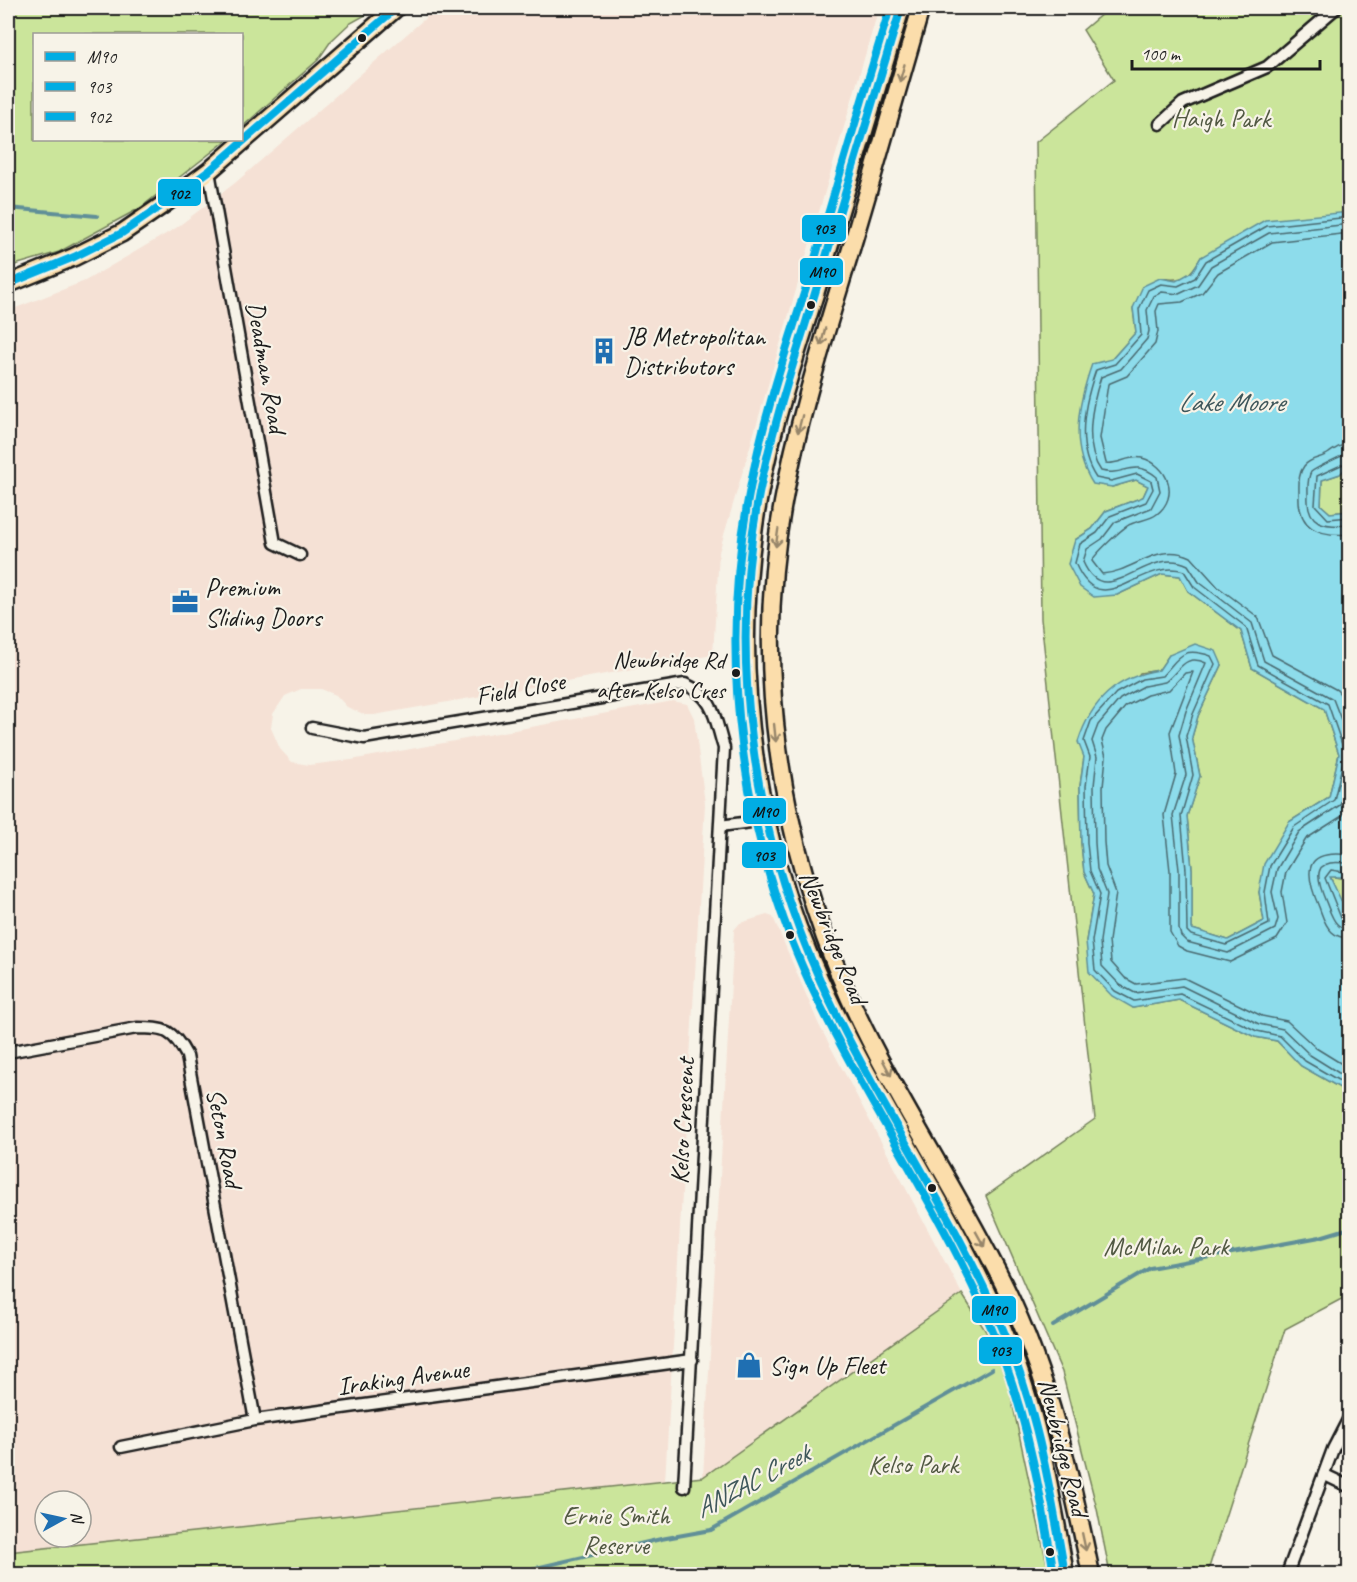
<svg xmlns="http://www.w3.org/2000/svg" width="1357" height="1582" font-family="Caveat,sans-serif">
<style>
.built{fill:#f5e1d5;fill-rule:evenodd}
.green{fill:#cbe59b;stroke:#74805c;stroke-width:1.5}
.water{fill:#8ddceb;stroke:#608f98;stroke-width:1.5}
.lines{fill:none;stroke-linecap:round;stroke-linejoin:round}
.shore{stroke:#49696f;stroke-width:1.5}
.stream{stroke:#608f98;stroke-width:4}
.minor-casing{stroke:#1c1c1c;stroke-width:15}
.primary-casing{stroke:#1c1c1c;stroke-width:21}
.trunk-casing{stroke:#1c1c1c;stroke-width:21}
.minor{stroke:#f7f3e8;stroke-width:10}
.primary{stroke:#fbddab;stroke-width:16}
.trunk{stroke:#fbddab;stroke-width:16}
.bus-1-casing{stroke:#f7f3e8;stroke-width:12}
.bus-2-casing{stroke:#f7f3e8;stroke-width:12}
.bus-3-casing{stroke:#f7f3e8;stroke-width:12}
.bus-1{stroke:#01ade4;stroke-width:8}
.bus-2{stroke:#01ade4;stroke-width:8}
.bus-3{stroke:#01ade4;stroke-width:8}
.oneway{stroke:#97866b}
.bus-dot{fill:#1c1c1c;stroke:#f7f3e8;stroke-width:2}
.labels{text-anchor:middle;stroke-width:4.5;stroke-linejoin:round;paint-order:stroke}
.bus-label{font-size:24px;fill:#1c1c1c;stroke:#f7f3e8;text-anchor:end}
.park-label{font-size:26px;fill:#515842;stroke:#f7f3e8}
.poi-label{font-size:26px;fill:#1c1c1c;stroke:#f7f3e8;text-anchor:start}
.street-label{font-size:26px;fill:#1c1c1c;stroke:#f7f3e8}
.water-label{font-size:27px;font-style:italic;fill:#3e565a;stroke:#f7f3e8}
.line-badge{stroke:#f7f3e8;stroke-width:2}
.pale-badge-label{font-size:16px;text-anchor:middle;font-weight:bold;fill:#111}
</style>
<rect width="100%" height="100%" fill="#f7f3e8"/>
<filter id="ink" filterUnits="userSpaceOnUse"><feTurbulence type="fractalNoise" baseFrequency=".0167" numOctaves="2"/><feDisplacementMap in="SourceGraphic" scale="12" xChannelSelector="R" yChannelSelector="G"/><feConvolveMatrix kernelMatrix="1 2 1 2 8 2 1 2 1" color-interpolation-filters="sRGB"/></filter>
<g filter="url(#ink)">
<path class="built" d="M 437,8 L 879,8 L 719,552 L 713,655 L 374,715 L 366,715 L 347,707 L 336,695 L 321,689 L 301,689 L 285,696 L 273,714 L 271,728 L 280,749 L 292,762 L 309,765 L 351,760 L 673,701 L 687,704 L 694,718 L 705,804 L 665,1481 L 8,1552 L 8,311 L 85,281 L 176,228 L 235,183 ZM 45,1501 L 81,1501 L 81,1537 L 45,1537 Z
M 767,915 L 773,917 L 819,1025 L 962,1294 L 703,1477 L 734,930 L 740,923 Z"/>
<path class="green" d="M 8,8 L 378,8 L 349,24 L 331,41 L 318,60 L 242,127 L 242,34 L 34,34 L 34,140 L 227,140 L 140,208 L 59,252 L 8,267 Z
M 1109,8 L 1349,8 L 1349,212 L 1201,257 C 1190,277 1183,282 1160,278 L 1133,308 L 1136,332 L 1112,359 L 1112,487 L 1136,480 L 1148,486 L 1143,497 L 1106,511 L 1092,529 L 1075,540 L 1117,595 L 1162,574 L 1180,576 L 1188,591 L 1241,631 L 1252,668 L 1324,709 L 1339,754 L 1329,797 L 1289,822 L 1259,892 L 1264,921 L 1228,940 L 1192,929 L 1192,869 L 1187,816 L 1200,776 L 1192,737 L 1198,716 L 1222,665 L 1169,655 L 1159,670 L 1140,673 L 1084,757 L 1080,786 L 1081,843 L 1084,872 L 1094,894 L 1086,941 L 1133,1008 L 1179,1000 L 1255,1037 L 1277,1041 L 1301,1066 L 1349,1093 L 1349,1295 L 1285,1329 L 1207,1574 L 1110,1574 L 1097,1509 L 1062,1372 L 986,1196 L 1095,1119 L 1041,619 L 1036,142 L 1114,80 L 1083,30 Z
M 1349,465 L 1349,511 L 1330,513 L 1321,505 L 1322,480 L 1340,474 Z
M 1330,876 L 1349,880 L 1349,917 L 1346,915 Z
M 962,1294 L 992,1341 L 1010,1392 L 1049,1574 L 8,1574 L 8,1552 L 703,1477 Z"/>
<path class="water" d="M 1350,212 L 1349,465 L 1340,474 L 1322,480 L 1321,505 L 1330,513 L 1350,511 L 1349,880 L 1345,877 L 1330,877 L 1349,917 L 1349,1093 L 1301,1066 L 1277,1041 L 1255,1037 L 1179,1000 L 1133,1008 L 1112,996 L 1089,972 L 1086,941 L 1094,894 L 1084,872 L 1081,843 L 1080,786 L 1084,757 L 1078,742 C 1091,701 1116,677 1159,670 L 1169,655 L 1195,644 L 1216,651 L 1222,665 L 1198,716 L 1192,737 L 1200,776 L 1187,816 L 1192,869 L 1192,929 L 1228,940 L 1264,921 L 1259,892 L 1264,864 L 1289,822 L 1329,797 L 1339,754 L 1324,709 L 1252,668 L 1241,631 L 1188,591 L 1180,576 L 1162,574 L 1117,595 L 1094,597 L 1080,587 L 1068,564 L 1075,540 L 1092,529 L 1106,511 L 1143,497 L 1148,486 L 1136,480 L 1112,487 L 1093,484 C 1069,447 1078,404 1092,364 L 1112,359 L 1136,332 L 1133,308 L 1143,286 L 1160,278 L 1176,281 L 1192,272 L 1201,257 L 1265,220 Z"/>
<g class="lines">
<path class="shore" d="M 1350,217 L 1267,226 L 1206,261 L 1195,278 L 1178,286 L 1161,284 L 1148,290 L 1139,309 L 1141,335 L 1115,364 L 1096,370 C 1084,404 1075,447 1096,478 L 1111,481 L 1137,474 L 1151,481 L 1153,489 L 1146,502 L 1110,516 L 1097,533 L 1080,544 L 1075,563 C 1102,626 1140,557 1184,571 L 1194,587 L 1246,627 L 1258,665 L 1328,704 L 1345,753 L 1334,800 L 1294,827 L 1270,866 L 1265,892 L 1269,924 L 1226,945 L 1191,935 L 1187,931 L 1186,870 L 1181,816 L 1193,775 L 1186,736 L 1193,714 L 1215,664 L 1211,656 C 1181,646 1180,657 1162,676 L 1142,679 L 1116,693 L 1091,721 L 1084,741 L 1090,757 L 1086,786 L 1087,843 L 1090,871 L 1100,894 L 1092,941 L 1095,970 L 1115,991 L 1134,1001 L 1180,994 L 1257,1031 L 1280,1036 L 1305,1061 L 1350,1087
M 1350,224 L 1269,233 L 1211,266 L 1198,285 L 1179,294 L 1162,292 L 1154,296 L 1147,310 L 1149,331 L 1147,339 L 1121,369 L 1101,377 C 1092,404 1083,446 1101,471 C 1125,477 1133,457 1157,477 L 1160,491 L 1151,508 L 1115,522 L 1102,539 L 1087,549 L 1083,562 C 1106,615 1146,544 1188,565 L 1199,582 L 1252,623 L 1264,661 L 1333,699 L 1350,743
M 1350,233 L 1272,242 L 1218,273 L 1202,293 L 1182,302 L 1159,304 L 1156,311 L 1158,331 L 1155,344 L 1127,376 L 1108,384 L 1100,438 L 1106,463 C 1118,465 1129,455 1142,458 C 1168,465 1180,496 1157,514 C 1150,520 1139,520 1131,524 C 1124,526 1094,555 1092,561 L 1102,574 C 1134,572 1157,541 1191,557 L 1218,587 L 1258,617 L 1272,655 L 1337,690 L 1344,699 L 1350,714
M 1350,444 C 1340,445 1336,448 1329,453 C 1321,459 1311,457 1304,466 C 1298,474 1299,483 1299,493 C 1297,528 1318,537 1350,534
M 1350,453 C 1344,454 1316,468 1311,472 C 1307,479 1308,487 1308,495 C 1306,525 1325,527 1350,525
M 1350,461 L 1317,476 L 1315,505 L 1328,519 L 1350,517
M 1350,769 L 1340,805 L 1299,832 L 1277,869 L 1272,892 L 1278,919 L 1275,929 L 1228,953 L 1187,942 L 1181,936 L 1179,929 L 1179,870 L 1173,815 L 1186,775 L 1179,735 L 1186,711 L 1206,663 C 1184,653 1180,671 1165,682 L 1144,686 L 1120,699 L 1098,725 L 1092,741 L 1097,757 L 1094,786 L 1095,843 L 1097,869 L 1107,894 L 1100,941 L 1102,966 L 1120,985 L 1135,993 L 1182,986 L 1259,1024 L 1283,1029 L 1310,1055 L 1350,1080
M 1350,807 L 1342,816 L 1306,839 L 1286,872 L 1282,892 L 1287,923 L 1277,939 L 1230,962 L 1187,951 L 1178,946 L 1170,932 L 1170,871 L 1164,815 L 1176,774 L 1170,732 L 1193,672 L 1185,673 L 1169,690 L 1147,695 L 1126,706 L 1106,730 L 1102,740 L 1106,757 L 1103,787 L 1104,842 L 1106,866 L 1116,893 L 1109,941 L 1111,962 L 1125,978 L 1136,984 L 1184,978 L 1262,1016 L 1287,1021 L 1316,1048 L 1350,1069
M 1350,855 C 1303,849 1304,872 1319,907 C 1322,915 1325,926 1332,932 C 1337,937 1343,938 1350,938
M 1350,864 C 1312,857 1315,876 1326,902 C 1329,909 1332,919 1337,924 C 1340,928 1344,929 1350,929
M 1350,873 L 1331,870 L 1325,878 L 1341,918 L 1350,922"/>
<path class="stream" d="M 8,208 L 97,216
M 1053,1326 L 1150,1268 L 1320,1237 L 1350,1228
M 510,1574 L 661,1539 L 711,1530 L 992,1369"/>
<g class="minor-casing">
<path id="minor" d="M 1160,124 L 1183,103 L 1267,67 L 1336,8
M 209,171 L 275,543 L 300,555
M 312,728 L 364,738 L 685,684 C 715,697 715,720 724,748 L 684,1487
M 720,826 L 789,817
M 8,1052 L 137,1028 C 166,1028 173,1030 187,1056 L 255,1420
M 121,1447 L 255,1420 L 692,1360
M 1325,1475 L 1350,1487
M 1287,1574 L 1333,1449 L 1350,1416"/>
</g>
<g class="primary-casing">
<path id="primary" d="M 8,284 L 74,257 L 122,233 L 167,202 L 209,171 L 396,8"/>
</g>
<g class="trunk-casing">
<path id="trunk" d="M 901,8 C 872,103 844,199 815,294 C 791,371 765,446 754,526 C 732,679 756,841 820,980 C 877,1106 960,1220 1011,1349 C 1039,1421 1052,1498 1065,1574
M 921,8 C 899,84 877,162 854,239 C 828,326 799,413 783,503 C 753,670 780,842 849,997 C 894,1097 958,1190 1006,1289 C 1050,1379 1071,1477 1091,1574"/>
</g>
<use href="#minor" class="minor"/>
<use href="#primary" class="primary"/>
<use href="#trunk" class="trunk"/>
<g class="bus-1-casing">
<path id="bus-1" d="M 901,8 C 874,95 849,183 822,270 C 800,344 774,418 759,494 C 728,657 752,829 820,980 C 877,1107 960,1220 1011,1349 C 1039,1421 1052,1498 1065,1574"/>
</g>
<g class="bus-2-casing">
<path id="bus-2" d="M 890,8 C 864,92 839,177 814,262 C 790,339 763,415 749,494 C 718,659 741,836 812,988 C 871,1113 954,1227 1003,1357 C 1029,1427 1042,1501 1054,1574"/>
</g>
<g class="bus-3-casing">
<path id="bus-3" d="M 8,284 L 74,257 L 122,233 L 167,202 L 209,171 L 396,8"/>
</g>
<use href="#bus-1" class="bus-1"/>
<use href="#bus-2" class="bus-2"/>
<use href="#bus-3" class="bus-3"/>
</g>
<defs><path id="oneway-shaft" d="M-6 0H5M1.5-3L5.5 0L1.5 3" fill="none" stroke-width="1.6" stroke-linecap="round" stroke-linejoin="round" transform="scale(1.5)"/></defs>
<g class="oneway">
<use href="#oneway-shaft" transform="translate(902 73) rotate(106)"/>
<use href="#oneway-shaft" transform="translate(823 337) rotate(105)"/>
<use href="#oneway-shaft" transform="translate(800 424) rotate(104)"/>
<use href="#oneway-shaft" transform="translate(777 538) rotate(98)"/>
<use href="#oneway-shaft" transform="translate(775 733) rotate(84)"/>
<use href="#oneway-shaft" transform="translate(887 1068) rotate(62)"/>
<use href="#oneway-shaft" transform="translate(980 1239) rotate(61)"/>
<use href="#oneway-shaft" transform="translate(1084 1542) rotate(78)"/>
</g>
</g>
<defs>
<g id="building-bare" transform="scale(2.07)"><path d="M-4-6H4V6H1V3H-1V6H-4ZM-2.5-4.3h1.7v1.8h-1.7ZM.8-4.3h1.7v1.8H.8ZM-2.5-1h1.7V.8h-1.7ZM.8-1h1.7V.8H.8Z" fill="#1f6fb2" stroke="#f7f3e8" stroke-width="2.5" paint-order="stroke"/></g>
<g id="office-bare" transform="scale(2.07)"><path d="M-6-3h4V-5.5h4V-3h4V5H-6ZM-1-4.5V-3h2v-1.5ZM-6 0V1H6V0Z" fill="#1f6fb2" stroke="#f7f3e8" stroke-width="2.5" paint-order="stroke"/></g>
<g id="shop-bare" transform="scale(2.07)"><path d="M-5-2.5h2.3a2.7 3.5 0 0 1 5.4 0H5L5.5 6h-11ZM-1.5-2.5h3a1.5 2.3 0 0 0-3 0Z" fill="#1f6fb2" stroke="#f7f3e8" stroke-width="2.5" paint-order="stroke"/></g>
</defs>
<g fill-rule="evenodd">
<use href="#building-bare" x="604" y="351"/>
<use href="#office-bare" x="185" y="602"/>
<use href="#shop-bare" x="749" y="1365"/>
</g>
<g class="bus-dot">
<circle cx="362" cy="38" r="5"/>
<circle cx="811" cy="305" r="5"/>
<circle cx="736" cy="673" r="5"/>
<circle cx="790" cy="935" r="5"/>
<circle cx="932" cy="1188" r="5"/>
<circle cx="1050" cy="1552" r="5"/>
</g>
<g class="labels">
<g class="bus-label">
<text x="725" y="668">Newbridge Rd<tspan x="725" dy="30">after Kelso Cres</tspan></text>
</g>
<g class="park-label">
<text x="1221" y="127">Haigh Park</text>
<text x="1166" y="1255">McMilan Park</text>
<text x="913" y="1473">Kelso Park</text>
<text x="616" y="1524">Ernie Smith<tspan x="616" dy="30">Reserve</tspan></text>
</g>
<g class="poi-label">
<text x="624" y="345">JB Metropolitan<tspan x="624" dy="30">Distributors</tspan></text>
<text x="205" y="596">Premium<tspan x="205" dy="30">Sliding Doors</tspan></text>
<text x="769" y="1374">Sign Up Fleet</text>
</g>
<g class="street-label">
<text transform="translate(267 367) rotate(80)" y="9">Deadman Road</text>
<text transform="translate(520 688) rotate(-10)" y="9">Field Close</text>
<text transform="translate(834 937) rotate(68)" y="9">Newbridge Road</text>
<text transform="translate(682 1121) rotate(-87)" y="9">Kelso Crescent</text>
<text transform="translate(225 1138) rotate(79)" y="9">Seton Road</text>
<text transform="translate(403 1377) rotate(-8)" y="9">Iraking Avenue</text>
<text transform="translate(1064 1447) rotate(76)" y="9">Newbridge Road</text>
</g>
<g class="water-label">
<text x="1231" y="411">Lake Moore</text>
<text transform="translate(752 1481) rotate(-28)" y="9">ANZAC Creek</text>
</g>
</g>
<g class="line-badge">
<rect x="157" y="178" width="45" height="29" rx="6" fill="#01ade4"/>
<rect x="801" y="214" width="46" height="29" rx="6" fill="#01ade4"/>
<rect x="799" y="257" width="45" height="29" rx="6" fill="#01ade4"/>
<rect x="742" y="797" width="45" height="28" rx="6" fill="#01ade4"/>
<rect x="741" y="841" width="46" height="28" rx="6" fill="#01ade4"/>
<rect x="971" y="1295" width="46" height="29" rx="6" fill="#01ade4"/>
<rect x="978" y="1336" width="45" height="29" rx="6" fill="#01ade4"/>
</g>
<g class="pale-badge-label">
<text x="179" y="199">902</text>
<text x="824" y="234">903</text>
<text x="822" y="277">M90</text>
<text x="765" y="817">M90</text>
<text x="764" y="861">903</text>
<text x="994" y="1315">M90</text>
<text x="1000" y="1356">903</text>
</g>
<rect width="1357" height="1582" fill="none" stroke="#f7f3e8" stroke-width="30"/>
<rect x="15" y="15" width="1327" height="1552" fill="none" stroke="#1c1c1c" stroke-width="2" filter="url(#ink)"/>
<rect x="33" y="33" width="210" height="108" fill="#f7f3e8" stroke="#9f9d96" stroke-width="1.5"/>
<rect x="45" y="52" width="30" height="9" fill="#01ade4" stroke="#9f9d96" stroke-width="1.5"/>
<text x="87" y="63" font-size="18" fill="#1c1c1c">M90</text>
<rect x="45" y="82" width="30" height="9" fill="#01ade4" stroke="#9f9d96" stroke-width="1.5"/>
<text x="87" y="93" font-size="18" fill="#1c1c1c">903</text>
<rect x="45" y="112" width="30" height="9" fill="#01ade4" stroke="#9f9d96" stroke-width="1.5"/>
<text x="87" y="123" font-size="18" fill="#1c1c1c">902</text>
<g transform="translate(63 1519) rotate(82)"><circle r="28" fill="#f7f3e8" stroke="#9f9d96" stroke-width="1.5"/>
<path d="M0-4.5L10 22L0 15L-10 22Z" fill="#1f6fb2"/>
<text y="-9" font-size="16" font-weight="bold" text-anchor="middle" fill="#1c1c1c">N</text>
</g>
<path d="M1132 60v9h188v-9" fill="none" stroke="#1c1c1c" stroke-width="3"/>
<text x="1141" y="60" font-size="18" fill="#1c1c1c" stroke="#f7f3e8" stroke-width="4.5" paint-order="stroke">100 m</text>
</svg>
